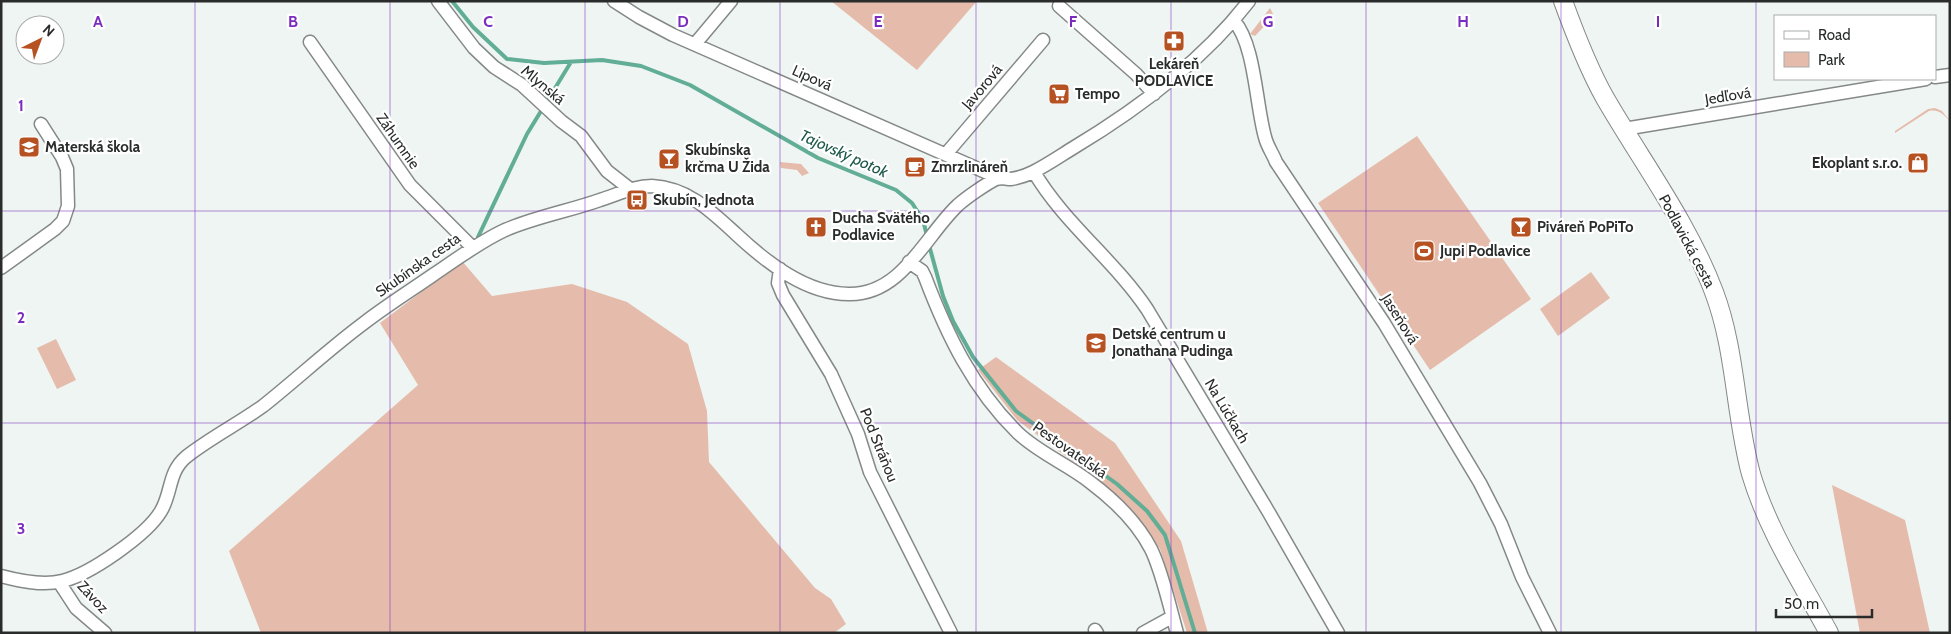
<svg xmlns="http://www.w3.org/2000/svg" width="1951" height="634" font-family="Cabin,sans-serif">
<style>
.green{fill:#e5bcab}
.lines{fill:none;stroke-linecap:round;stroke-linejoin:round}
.stream{stroke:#61ad95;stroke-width:4}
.street-casing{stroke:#848987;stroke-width:15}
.secondary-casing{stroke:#848987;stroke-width:20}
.street{stroke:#fff;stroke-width:12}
.secondary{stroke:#fff;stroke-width:18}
.grid{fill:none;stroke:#7b2cbf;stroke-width:1;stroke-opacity:0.55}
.labels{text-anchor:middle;stroke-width:4.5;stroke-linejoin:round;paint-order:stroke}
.poi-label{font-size:15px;font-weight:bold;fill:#2a2c2c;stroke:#fff;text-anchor:start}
.street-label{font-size:15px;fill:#2a2c2c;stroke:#fff}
.water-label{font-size:16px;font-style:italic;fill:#1a5847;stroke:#fff}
.grid-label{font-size:16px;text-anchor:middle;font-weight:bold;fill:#7b2cbf;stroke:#fff;stroke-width:4.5;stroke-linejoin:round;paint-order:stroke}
</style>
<rect width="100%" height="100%" fill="#eff5f3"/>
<path class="green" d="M 831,1 L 977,1 L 917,70 Z
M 1270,8 L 1274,16 L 1255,36 L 1250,34 Z
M 1935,108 L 1942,111 L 1950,121 C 1943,115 1940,109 1929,111 L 1895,133 L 1895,131 L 1928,109 Z
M 1417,136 L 1531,299 L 1430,370 L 1318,203 Z
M 780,162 L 801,164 L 809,173 L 802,176 L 797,170 L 781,168 Z
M 462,261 L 492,296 L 572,284 L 627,302 L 688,344 L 707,411 L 709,462 L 815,588 L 831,599 L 846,624 L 834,633 L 261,633 L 229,551 L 418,385 L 380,323 Z
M 1591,272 L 1610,298 L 1558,336 L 1540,309 Z
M 56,339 L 76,380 L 57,389 L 37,348 Z
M 996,357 L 1115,443 L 1181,541 L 1208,633 L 1187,633 L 1160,549 L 1132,510 L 1099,481 L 1017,420 L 978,370 Z
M 1832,485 L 1905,520 L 1930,633 L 1860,633 Z"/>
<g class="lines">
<path class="stream" d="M 452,1 L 473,27 L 507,59 L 544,63 L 602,60 L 641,66 L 690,85 L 818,158 L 896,190 L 912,203 L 923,220 L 927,236
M 478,237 L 527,134 L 571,62
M 929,245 L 943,296 L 953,321 L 973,357 L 1016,411 L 1117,484 L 1147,511 L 1165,535 L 1195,633"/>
<g class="street-casing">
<path id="street" d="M 438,1 L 474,48 L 494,67 L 522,85 L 561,121 L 581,136 L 607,171 L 630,189
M 614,1 L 639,17 L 673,35 L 999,178
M 1059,6 L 1136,74 L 1154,94
M 1234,21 C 1255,44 1256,106 1265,137 C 1267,146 1273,154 1276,162 L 1384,323 L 1480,483 L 1501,524 L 1522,577 L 1550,633
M 310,42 L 410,185 L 472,247
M 695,44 L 731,1
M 1935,77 L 1950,75
M 1624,129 L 1926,79
M 946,154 L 1043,40
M 1034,172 C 1064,223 1114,260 1147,309 L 1268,511 L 1338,633
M 909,262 L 922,271 L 925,277 C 947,335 973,389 1018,433 C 1039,453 1067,464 1090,482 C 1114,500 1137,522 1151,549 C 1162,571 1170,608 1177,633
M 1,268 L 55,229 L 63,221 L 68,206 L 67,169 L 62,157 L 41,124
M 780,269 L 778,283 L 783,295 L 831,374 L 858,434 L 870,472 L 951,633
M 1,576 C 20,581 43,586 62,581 C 89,575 147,535 161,511 C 172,493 168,472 186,457 C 210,438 238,424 263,406 C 297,379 329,349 364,323 C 386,306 410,291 433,275 C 457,259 479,242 505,230 C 535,217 569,211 600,200 C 617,195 633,186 652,186 C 688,188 711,211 736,234 C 766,262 806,294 849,294 C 902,295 925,236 958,205 C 967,197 986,184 996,179 C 1003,177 1005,179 1011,179 C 1018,178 1027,175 1033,172 C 1047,165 1060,156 1073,148 C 1138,109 1202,62 1249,1
M 59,582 L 76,608 L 105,633
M 1095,630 L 1097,633
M 1143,633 L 1172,617"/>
</g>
<g class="secondary-casing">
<path id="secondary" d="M 1563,1 C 1575,34 1588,68 1605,98 C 1642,162 1688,223 1714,292 C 1736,350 1735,415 1751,474 C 1768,531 1801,581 1829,633"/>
</g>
<use href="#street" class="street"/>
<use href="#secondary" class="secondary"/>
</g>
<path class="grid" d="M 195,1 L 195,633M 390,1 L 390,633M 585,1 L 585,633M 780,1 L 780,633M 976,1 L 976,633M 1171,1 L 1171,633M 1366,1 L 1366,633M 1561,1 L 1561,633M 1756,1 L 1756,633M 1,211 L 1950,211M 1,423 L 1950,423"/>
<defs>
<g id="pharmacy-square" transform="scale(1.125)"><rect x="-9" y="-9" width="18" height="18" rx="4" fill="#b65122" stroke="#fff"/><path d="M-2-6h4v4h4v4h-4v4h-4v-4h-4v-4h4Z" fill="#fff"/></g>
<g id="supermarket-square" transform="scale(1.125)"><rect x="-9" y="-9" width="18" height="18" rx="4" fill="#b65122" stroke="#fff"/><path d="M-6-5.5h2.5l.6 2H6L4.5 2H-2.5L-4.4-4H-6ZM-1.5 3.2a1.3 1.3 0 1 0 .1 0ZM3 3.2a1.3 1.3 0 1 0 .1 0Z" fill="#fff"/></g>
<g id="school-square" transform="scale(1.125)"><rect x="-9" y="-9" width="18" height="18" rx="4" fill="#b65122" stroke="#fff"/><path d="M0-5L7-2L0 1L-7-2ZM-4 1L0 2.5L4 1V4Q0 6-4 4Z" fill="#fff"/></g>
<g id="bar-square" transform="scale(1.125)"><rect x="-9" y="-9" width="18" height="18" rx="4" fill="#b65122" stroke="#fff"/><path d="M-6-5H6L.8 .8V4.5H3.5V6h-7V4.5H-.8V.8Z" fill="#fff"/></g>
<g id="shop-square" transform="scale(1.125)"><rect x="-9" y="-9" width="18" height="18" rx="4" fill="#b65122" stroke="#fff"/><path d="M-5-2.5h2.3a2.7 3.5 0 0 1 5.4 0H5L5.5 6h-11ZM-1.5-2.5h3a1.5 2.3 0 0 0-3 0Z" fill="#fff"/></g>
<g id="cafe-square" transform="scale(1.125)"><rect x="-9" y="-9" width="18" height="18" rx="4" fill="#b65122" stroke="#fff"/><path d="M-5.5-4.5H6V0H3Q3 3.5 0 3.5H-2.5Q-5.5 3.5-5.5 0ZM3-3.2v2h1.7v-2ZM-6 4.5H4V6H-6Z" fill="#fff"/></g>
<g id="bus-square" transform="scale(1.125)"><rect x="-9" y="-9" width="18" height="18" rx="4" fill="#b65122" stroke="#fff"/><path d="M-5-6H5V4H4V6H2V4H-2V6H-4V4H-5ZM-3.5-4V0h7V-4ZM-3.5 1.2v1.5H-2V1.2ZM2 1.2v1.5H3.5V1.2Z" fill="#fff"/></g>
<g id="church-square" transform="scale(1.125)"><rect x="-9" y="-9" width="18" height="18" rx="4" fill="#b65122" stroke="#fff"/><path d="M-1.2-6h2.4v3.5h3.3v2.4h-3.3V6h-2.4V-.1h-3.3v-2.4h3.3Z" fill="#fff"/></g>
<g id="stadium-square" transform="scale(1.125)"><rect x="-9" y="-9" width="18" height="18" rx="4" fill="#b65122" stroke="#fff"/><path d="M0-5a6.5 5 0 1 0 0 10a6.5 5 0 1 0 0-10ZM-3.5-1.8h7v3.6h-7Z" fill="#fff"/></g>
</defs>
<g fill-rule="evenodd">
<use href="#pharmacy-square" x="1174" y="41"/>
<use href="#supermarket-square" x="1059" y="94"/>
<use href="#school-square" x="29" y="147"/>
<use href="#bar-square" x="669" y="159"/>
<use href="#shop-square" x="1918" y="163"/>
<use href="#cafe-square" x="915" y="167"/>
<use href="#bus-square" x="637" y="200"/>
<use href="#church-square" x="816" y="227"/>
<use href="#bar-square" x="1521" y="227"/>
<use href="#stadium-square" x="1424" y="251"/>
<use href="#school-square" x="1096" y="343"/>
</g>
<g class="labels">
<g class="poi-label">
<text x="1174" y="69" text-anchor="middle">Lekáreň<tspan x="1174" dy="17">PODLAVICE</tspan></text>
<text x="1075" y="99">Tempo</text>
<text x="45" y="152">Materská škola</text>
<text x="685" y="155">Skubínska<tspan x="685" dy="17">krčma U Žida</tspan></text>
<text x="1902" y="168" text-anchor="end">Ekoplant s.r.o.</text>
<text x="931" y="172">Zmrzlináreň</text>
<text x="653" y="205">Skubín, Jednota</text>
<text x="832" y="223">Ducha Svätého<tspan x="832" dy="17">Podlavice</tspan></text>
<text x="1537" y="232">Piváreň PoPiTo</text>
<text x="1440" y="256">Jupi Podlavice</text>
<text x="1112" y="339">Detské centrum u<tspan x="1112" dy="17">Jonathana Pudinga</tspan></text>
</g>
<g class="street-label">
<text transform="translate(812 78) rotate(24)" y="5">Lipová</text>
<text transform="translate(543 85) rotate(40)" y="5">Mlynská</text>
<text transform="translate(982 87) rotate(-50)" y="5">Javorová</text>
<text transform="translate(1728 96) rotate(-9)" y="5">Jedľová</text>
<text transform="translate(398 141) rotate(55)" y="5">Záhumnie</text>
<text transform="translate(1687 241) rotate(62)" y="5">Podlavická cesta</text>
<text transform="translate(418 265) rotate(-35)" y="5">Skubínska cesta</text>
<text transform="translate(1400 319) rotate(58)" y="5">Jaseňová</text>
<text transform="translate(1227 411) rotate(59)" y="5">Na Lúčkach</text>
<text transform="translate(879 445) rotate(68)" y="5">Pod Stráňou</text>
<text transform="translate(1070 450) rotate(35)" y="5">Pestovateľská</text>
<text transform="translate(93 597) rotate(47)" y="5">Závoz</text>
</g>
<g class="water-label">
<text transform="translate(844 153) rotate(24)" y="6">Tajovský potok</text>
</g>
</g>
<g class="grid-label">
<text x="98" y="27">A</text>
<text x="293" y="27">B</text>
<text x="488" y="27">C</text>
<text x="683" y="27">D</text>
<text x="878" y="27">E</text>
<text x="1073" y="27">F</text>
<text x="1268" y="27">G</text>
<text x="1463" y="27">H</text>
<text x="1658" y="27">I</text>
<text x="21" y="111">1</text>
<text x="21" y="323">2</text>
<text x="21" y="534">3</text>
</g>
<rect width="1951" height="634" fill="none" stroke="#2a2c2c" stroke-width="5"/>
<rect x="1774" y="15" width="162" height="65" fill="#ffffff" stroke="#aaabab"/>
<rect x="1784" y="31" width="25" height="8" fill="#ffffff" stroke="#aaabab"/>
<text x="1818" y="40" font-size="15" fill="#2a2c2c">Road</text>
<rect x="1784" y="52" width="25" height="15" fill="#e5bcab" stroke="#aaabab"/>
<text x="1818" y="65" font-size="15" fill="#2a2c2c">Park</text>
<g transform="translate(40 40) rotate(42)"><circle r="24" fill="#ffffff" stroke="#aaabab"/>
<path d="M0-4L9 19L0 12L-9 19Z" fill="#b65122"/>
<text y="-8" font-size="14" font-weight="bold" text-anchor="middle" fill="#2a2c2c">N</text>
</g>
<path d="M1776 609v8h96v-8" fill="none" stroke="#2a2c2c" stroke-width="2.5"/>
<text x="1784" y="609" font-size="15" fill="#2a2c2c" stroke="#ffffff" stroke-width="4" paint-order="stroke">50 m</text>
</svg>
